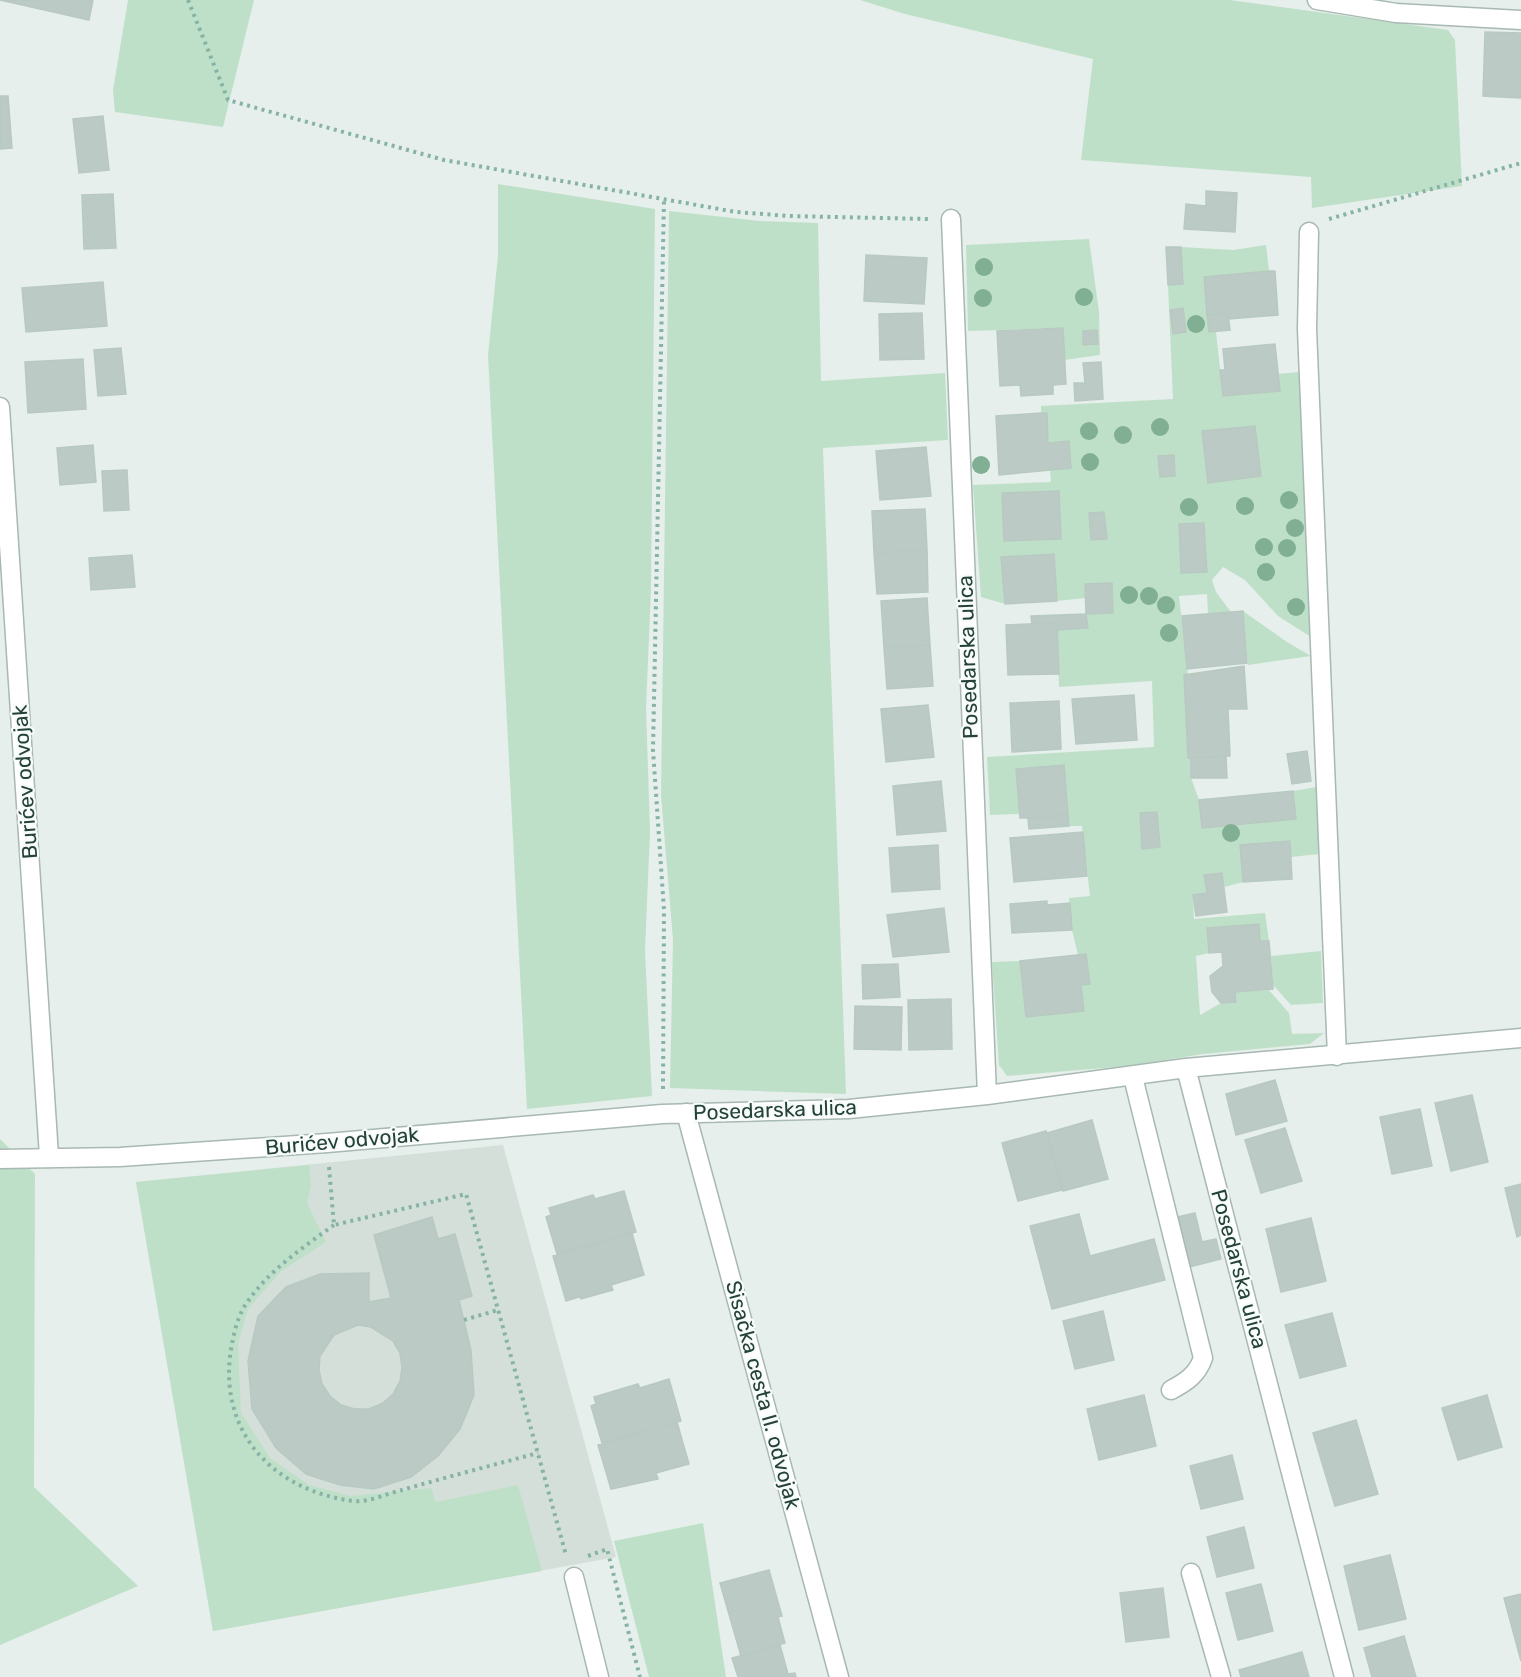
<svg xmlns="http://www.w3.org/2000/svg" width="1521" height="1677" font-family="Rubik,sans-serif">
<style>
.built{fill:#d4dfda}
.green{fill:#bfe0c8;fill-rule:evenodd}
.building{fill:#bbcac4;stroke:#b8c9c2;stroke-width:1.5;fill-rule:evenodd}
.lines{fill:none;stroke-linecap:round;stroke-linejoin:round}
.lane-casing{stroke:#a8b8b2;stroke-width:21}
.street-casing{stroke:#a8b8b2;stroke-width:21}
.path{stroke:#86b3a5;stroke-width:4;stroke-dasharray:3 4.5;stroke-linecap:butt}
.lane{stroke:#fff;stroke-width:18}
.street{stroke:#fff;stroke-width:18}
.tree{fill:#80af93}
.labels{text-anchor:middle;stroke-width:4.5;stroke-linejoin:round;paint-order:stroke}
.street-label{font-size:21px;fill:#24423a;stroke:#f7fbf9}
</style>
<rect width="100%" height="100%" fill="#e6efeb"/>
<path class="built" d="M 503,1145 L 616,1557 L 213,1631 L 136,1182 Z"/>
<path class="green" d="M 128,0 L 254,0 L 223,127 L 115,112 L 113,90 Z
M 860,0 L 1230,0 L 1448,30 L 1455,40 L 1462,186 L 1312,208 L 1311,177 L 1081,160 L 1093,59 L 905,14 Z
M 498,184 L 655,209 L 651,589 L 646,708 L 650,831 L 645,951 L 652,1096 L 527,1109 L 488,355 L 498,255 Z
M 669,211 L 760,221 L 818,223 L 821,381 L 945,373 L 948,440 L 823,448 L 846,1094 L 670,1088 L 673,940 L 661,795 Z
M 1089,239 L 1099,312 L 1100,355 L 1064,360 L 1062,328 L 968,331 L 966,245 Z
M 1266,245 L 1269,271 L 1204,277 L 1209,332 L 1216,332 L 1223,396 L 1279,391 L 1278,374 L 1299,372 L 1311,637 L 1278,616 L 1245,580 L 1223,567 L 1212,580 L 1216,592 L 1231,612 L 1208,614 L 1207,594 L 1179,596 L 1188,675 L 1184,676 L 1188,758 L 1191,758 L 1191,778 L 1199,800 L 1203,828 L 1296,819 L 1293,791 L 1317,787 L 1319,854 L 1291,857 L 1290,842 L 1240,845 L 1243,882 L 1224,887 L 1205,875 L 1207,893 L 1193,895 L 1194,919 L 1265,913 L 1269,941 L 1260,941 L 1259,924 L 1207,928 L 1209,953 L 1196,956 L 1200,1015 L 1221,1003 L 1235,1002 L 1235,992 L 1269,990 L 1289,1013 L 1292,1034 L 1324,1033 L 1310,1044 L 1203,1054 L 1129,1066 L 1007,1076 L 999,1065 L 992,962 L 1020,961 L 1026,1017 L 1083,1011 L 1081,985 L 1089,984 L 1086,955 L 1078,955 L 1072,930 L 1069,898 L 1090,896 L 1082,826 L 1069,826 L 1064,765 L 1020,814 L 990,815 L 987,757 L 1154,747 L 1152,681 L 1059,687 L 1057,630 L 1088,627 L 1086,614 L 1113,613 L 1112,583 L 1085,584 L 1086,598 L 1057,601 L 1054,554 L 1002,557 L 1005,604 L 981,597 L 973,485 L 1051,482 L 1050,469 L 1069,442 L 1048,443 L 1047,413 L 1041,413 L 1041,406 L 1173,399 L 1168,285 L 1183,284 L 1181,247 L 1233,250 ZM 1174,455 L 1175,476 L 1160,477 L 1158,456 ZM 1157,812 L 1160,847 L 1142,849 L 1140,814 Z
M 1243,611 L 1287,642 L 1311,656 L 1248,665 Z
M 1321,951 L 1323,1003 L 1291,1005 L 1273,985 L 1271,956 Z
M 0,1139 L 35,1174 L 34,1487 L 138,1586 L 0,1645 Z
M 309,1165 L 311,1186 L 307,1203 L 326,1242 L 280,1272 L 248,1309 L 238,1344 L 241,1413 L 270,1458 L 309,1485 L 351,1496 L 431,1488 L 436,1502 L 518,1485 L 542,1571 L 213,1631 L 136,1182 Z
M 703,1523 L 726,1677 L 649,1677 L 614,1541 Z"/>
<path class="building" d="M 0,0 L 93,0 L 89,20 Z
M 1485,32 L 1521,33 L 1521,98 L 1483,96 Z
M 0,96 L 8,96 L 12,148 L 0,149 Z
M 103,116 L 109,170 L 79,173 L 73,119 Z
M 1206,191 L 1237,193 L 1235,232 L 1184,229 L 1186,204 L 1206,206 Z
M 113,194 L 116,248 L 84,249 L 82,195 Z
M 1166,247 L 1181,247 L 1183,284 L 1168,285 Z
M 866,255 L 927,258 L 924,304 L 864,301 Z
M 1269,271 L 1275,271 L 1278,315 L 1229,319 L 1228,313 L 1207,315 L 1204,277 Z
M 103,282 L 107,326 L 26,332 L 22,288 Z
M 1183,308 L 1186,332 L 1173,334 L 1170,310 Z
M 922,313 L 924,359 L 880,360 L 879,314 Z
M 1228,313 L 1230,330 L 1209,332 L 1207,315 Z
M 1063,328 L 1066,384 L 1053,385 L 1053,394 L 1021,396 L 1020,385 L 1000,386 L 997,331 Z
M 1097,330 L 1098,344 L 1083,345 L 1083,331 Z
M 1275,344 L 1280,391 L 1223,396 L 1220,370 L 1225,370 L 1223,349 Z
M 121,348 L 126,394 L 98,396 L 94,350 Z
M 83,359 L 86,409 L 28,413 L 25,362 Z
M 1101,362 L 1103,399 L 1075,401 L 1074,383 L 1085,383 L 1083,363 Z
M 1041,413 L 1047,413 L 1048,443 L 1069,441 L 1071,468 L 999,475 L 996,416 Z
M 1255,426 L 1261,476 L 1208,483 L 1202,431 Z
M 93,445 L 96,482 L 60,485 L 57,448 Z
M 926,447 L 931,496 L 880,500 L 876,451 Z
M 1174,455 L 1175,476 L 1160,477 L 1158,456 Z
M 127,470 L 129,510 L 104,511 L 102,471 Z
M 1059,491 L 1061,539 L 1004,541 L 1002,493 Z
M 925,509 L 927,550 L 874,553 L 872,511 Z
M 1104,512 L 1107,539 L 1091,540 L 1089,513 Z
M 1204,523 L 1207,572 L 1181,573 L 1179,524 Z
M 927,550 L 928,592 L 877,594 L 874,553 Z
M 1054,554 L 1057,601 L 1005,604 L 1001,557 Z
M 132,555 L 135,587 L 91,590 L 89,558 Z
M 1112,583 L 1113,613 L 1086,614 L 1085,584 Z
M 927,598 L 930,645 L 884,648 L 881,601 Z
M 1243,611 L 1247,663 L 1187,669 L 1182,616 Z
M 1086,614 L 1088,628 L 1057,630 L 1057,623 L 1032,624 L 1031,616 Z
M 1057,623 L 1059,674 L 1008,675 L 1006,625 Z
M 930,645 L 933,686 L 887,689 L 884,648 Z
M 1244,666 L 1247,709 L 1228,709 L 1230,756 L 1188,758 L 1184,675 Z
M 1134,695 L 1137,740 L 1076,744 L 1072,699 Z
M 1059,701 L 1061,749 L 1012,752 L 1010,703 Z
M 928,705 L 934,757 L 886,762 L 881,709 Z
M 1307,751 L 1311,781 L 1292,784 L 1287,754 Z
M 1226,756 L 1227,778 L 1191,778 L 1191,758 Z
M 1064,765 L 1068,815 L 1020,818 L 1016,769 Z
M 941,781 L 946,831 L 897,835 L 893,786 Z
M 1293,791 L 1296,819 L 1202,828 L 1199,800 Z
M 1157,812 L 1160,847 L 1142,849 L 1140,813 Z
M 1068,815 L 1069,826 L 1029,829 L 1028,818 Z
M 1083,832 L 1087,876 L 1014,882 L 1010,838 Z
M 1290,841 L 1292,879 L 1243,882 L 1240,845 Z
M 938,845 L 940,889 L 892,892 L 889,848 Z
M 1222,873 L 1227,912 L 1196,916 L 1193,895 L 1207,893 L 1204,875 Z
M 1047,901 L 1047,905 L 1070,903 L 1072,930 L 1012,933 L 1010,904 Z
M 944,908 L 949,952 L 893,957 L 887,915 Z
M 1259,924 L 1260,941 L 1269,941 L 1273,989 L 1235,992 L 1236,1002 L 1221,1003 L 1212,992 L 1210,976 L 1223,966 L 1222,952 L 1209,953 L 1207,928 Z
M 1086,954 L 1090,984 L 1081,985 L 1084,1011 L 1026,1017 L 1020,961 Z
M 898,964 L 900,997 L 863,999 L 862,965 Z
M 951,999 L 952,1049 L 909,1050 L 908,1000 Z
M 855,1006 L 902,1007 L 901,1050 L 854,1049 Z
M 1275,1080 L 1287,1121 L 1236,1135 L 1226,1094 Z
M 1472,1095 L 1488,1162 L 1451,1171 L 1435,1103 Z
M 1420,1109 L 1432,1166 L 1392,1174 L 1380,1117 Z
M 1092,1120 L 1108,1179 L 1063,1191 L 1047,1133 Z
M 1285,1128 L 1302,1181 L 1261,1193 L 1245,1140 Z
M 1046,1131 L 1062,1190 L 1018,1201 L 1002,1143 Z
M 1521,1184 L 1521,1235 L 1517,1237 L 1505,1188 Z
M 624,1191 L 636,1232 L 557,1254 L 546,1217 L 551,1215 L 549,1208 L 593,1195 L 595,1199 Z
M 1195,1213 L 1202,1242 L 1216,1239 L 1221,1259 L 1189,1267 L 1177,1217 Z
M 1079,1214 L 1090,1256 L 1154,1239 L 1165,1280 L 1052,1309 L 1030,1226 Z
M 432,1217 L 438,1239 L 455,1234 L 472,1296 L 459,1300 L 471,1350 L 474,1395 L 460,1429 L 438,1456 L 411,1477 L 374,1489 L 340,1485 L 306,1474 L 276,1448 L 252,1409 L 248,1361 L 258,1316 L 286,1287 L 320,1274 L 369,1273 L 369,1302 L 391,1298 L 374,1235 ZM 358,1325 L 371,1327 L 393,1341 L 400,1353 L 402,1368 L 400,1381 L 393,1394 L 383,1403 L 369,1409 L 355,1409 L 341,1405 L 330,1396 L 322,1384 L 319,1370 L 320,1356 L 334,1335 Z
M 1311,1218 L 1326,1281 L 1281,1292 L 1266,1229 Z
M 632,1233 L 644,1275 L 611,1285 L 613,1290 L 581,1299 L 582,1296 L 566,1301 L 553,1256 Z
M 1103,1311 L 1114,1360 L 1075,1369 L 1063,1321 Z
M 1332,1313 L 1346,1366 L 1300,1378 L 1285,1325 Z
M 669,1379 L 681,1421 L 602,1443 L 591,1406 L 596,1404 L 594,1397 L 638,1384 L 640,1388 Z
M 1144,1395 L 1156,1446 L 1099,1460 L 1087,1409 Z
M 1487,1395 L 1502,1447 L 1458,1460 L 1442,1408 Z
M 1356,1420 L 1378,1494 L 1335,1506 L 1313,1433 Z
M 677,1422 L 689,1464 L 656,1473 L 658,1479 L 611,1489 L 598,1445 Z
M 1232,1455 L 1243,1499 L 1201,1509 L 1190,1466 Z
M 1244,1527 L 1254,1568 L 1217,1577 L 1207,1537 Z
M 1390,1555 L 1406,1619 L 1359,1630 L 1344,1566 Z
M 769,1570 L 782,1616 L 778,1617 L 785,1643 L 741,1656 L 720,1583 Z
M 1261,1584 L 1273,1631 L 1238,1640 L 1226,1593 Z
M 1163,1588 L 1169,1637 L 1126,1642 L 1120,1593 Z
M 1521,1594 L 1521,1661 L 1504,1598 Z
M 1404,1636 L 1416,1677 L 1372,1677 L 1364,1648 Z
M 780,1645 L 788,1674 L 795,1673 L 796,1677 L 738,1677 L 732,1658 Z
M 1302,1652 L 1309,1677 L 1241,1677 L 1239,1670 Z"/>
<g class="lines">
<g class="lane-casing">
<path id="lane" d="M 0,407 L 49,1156
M 1133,1077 L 1203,1358 C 1197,1375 1186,1382 1171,1390
M 574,1577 L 599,1677"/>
</g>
<g class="street-casing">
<path id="street" d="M 1317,0 L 1396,13 L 1521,20
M 951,219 L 987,1095
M 1309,232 L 1307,329 L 1337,1056
M 1186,1068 L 1344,1677
M 686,1113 L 839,1677
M 0,1159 L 120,1157 L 327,1143 L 662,1114 L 849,1109 L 987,1095 L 1186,1068 L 1521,1038
M 1191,1573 L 1221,1677"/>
</g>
<path class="path" d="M 188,0 L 228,100 L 444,160 L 736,212 L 789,216 L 928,219
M 1329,219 L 1521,163
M 663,1089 L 664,910 L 653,750 L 664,199
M 329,1167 L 334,1225 L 466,1194 L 566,1555
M 334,1225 C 302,1248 268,1271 246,1304 C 237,1316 232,1341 230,1356 C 221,1436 276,1491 353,1501 C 368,1503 388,1493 402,1490 C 447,1477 493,1465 538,1453
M 464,1320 L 498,1310
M 588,1556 L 607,1549 L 640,1677"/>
<use href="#lane" class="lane"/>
<use href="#street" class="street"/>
</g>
<g class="tree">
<circle cx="984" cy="267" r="9"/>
<circle cx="1084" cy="297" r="9"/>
<circle cx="983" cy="298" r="9"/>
<circle cx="1196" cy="324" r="9"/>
<circle cx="1160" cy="427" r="9"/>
<circle cx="1089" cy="431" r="9"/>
<circle cx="1123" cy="435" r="9"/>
<circle cx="1090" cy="462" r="9"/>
<circle cx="981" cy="465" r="9"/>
<circle cx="1289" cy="500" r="9"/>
<circle cx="1245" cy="506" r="9"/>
<circle cx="1189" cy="507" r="9"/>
<circle cx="1295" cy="528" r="9"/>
<circle cx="1264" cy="547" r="9"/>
<circle cx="1287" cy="548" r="9"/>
<circle cx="1266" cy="572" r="9"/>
<circle cx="1129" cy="595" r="9"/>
<circle cx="1149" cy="596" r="9"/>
<circle cx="1166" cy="605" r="9"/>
<circle cx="1296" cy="607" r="9"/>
<circle cx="1169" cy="633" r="9"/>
<circle cx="1231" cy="833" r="9"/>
</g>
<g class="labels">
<g class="street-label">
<text transform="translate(968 657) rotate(-92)" y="7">Posedarska ulica</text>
<text transform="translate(25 782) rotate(-94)" y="7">Burićev odvojak</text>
<text transform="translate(775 1110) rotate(-2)" y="7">Posedarska ulica</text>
<text transform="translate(342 1141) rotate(-5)" y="7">Burićev odvojak</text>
<text transform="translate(1239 1269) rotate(75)" y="7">Posedarska ulica</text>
<text transform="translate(763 1395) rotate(75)" y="7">Sisačka cesta II. odvojak</text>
</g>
</g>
</svg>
